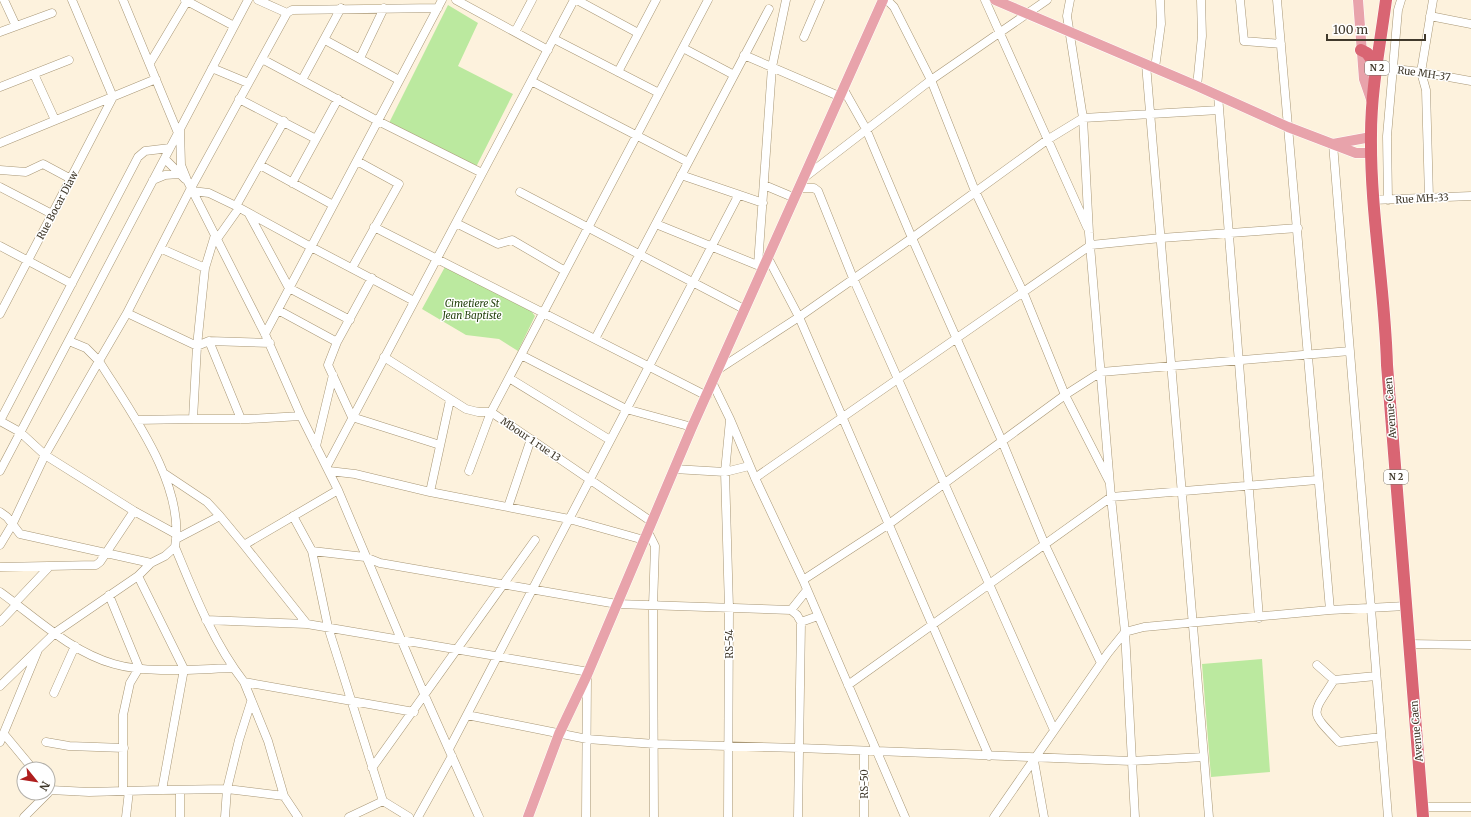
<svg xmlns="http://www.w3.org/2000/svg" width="1471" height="817" font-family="Merriweather,serif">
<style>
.green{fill:#bbe99f}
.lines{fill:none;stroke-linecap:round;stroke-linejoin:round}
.minor-casing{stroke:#a89776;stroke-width:9}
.major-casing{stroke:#fff;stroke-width:11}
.highway-casing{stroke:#fff;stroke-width:13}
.minor{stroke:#fff;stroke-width:8}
.major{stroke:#e8a3ab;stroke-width:10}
.highway{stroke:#d96573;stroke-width:12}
.labels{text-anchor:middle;stroke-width:3;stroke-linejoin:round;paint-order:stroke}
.shield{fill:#fff;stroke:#79746b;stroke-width:1}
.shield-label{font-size:9px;font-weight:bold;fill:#40392b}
.street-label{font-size:10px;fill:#40392b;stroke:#fff}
.park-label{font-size:10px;font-style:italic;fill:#264310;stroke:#fff}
</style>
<rect width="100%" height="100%" fill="#fdf2dd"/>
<path class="green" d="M 448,5 L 478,23 L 458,66 L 513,94 L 476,167 L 389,123 Z
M 446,265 L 531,311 L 535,316 L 518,351 L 499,339 L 466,335 L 422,309 Z
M 1262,659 L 1270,772 L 1211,777 L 1202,664 Z"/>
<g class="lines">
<g class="minor-casing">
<path id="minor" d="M 4,0 L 16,26
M 123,0 L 178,133
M 185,0 L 234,26
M 258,0 L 287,13
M 456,0 L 548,50
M 577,0 L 638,33
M 887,0 L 894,7 L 931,80 L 975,191 L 1024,294 L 1065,395 L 1109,481
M 985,0 L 1087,227
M 1070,0 L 1067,16 L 1083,118 L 1089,233 L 1111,497 L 1125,632 L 1135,817
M 1240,0 L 1244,41 L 1281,44
M 1277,0 L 1330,610
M 1430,16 L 1471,24
M 0,32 L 52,13
M 515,32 L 532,0
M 804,37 L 820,0
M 554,39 L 659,93
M 325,40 L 399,80
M 683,48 L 734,75
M 744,55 L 841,97
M 360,58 L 384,8
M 262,59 L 378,121 L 482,173
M 150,63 L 187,1
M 1146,64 L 1209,817
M 1377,67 L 1421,72 L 1471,81
M 212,68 L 248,83
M 1155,68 L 1161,24 L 1160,0
M 618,72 L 656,0
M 34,74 L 55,120
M 302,80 L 341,8
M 531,81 L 688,162
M 1197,86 L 1202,36 L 1201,0
M 0,87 L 69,60
M 844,90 L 866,129 L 912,238 L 1002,441 L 1045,545 L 1101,663
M 1218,95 L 1259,618
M 239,99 L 316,139
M 180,130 L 181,165 L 187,180 L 265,334 L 301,416 L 338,490 L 425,696 L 479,817
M 0,143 L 156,79
M 1333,144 L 1388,817
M 165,159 L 185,179
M 260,165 L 333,205
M 0,170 L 26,172 L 43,164 L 71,179
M 681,175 L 763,203
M 805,177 L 931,80 L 1047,0
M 153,180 L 165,175 L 179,174
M 292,183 L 338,99
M 764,185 L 795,198
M 0,187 L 52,214
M 800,188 L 814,188 L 818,191 L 853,278 L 1054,730
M 192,191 L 209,193 L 236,206 L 311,247 L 414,301
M 520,192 L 744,309
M 1429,198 L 1426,90 L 1421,72 L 1433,0
M 1373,200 L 1471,196
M 1388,200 L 1387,136 L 1398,10 L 1401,0
M 236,206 L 284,121
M 249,214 L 289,288 L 350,320
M 456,223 L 498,244 L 512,240 L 565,271
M 656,224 L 762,267
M 374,227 L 707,396
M 217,239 L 239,208
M 0,246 L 72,284
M 162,249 L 205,268
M 768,258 L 799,317 L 989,756
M 758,265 L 772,67 L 786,0
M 352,268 L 399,184 L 357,161
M 372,278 L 337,342 L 328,365 L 352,417 L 440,445
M 278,310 L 337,342
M 127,313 L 99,361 C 130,411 186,485 175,547 L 165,556 L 151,563 L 138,576 L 184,669 L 162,790 L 227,789 L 239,740 L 251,702
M 0,314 L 113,97 L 72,0
M 265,334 L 442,0
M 595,339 L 769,9
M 209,341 L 241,419
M 270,343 L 209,341 L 197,346 L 127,313 L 191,188 L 287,13 L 292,10 L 438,8
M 521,355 L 626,409 L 692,427
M 384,357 L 466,409 L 478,412 L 491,412 L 652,522
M 719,369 L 799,317 L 912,238 L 1047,140 L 1083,118 L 1219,110
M 509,378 L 610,440
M 712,382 L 730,419 L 755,478 L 803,580 L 905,817
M 193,419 L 248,419 L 301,416
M 136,420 L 193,419 L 197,346 L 205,268 L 215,235
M 0,421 L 138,157 L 145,151 L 170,148
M 0,421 L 20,432 L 45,455 L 134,511 L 176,534
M 316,446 L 333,375
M 327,466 L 574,0
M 674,469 L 725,472 L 749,466
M 0,471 L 248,0
M 329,471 L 355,474 L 430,492 L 569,519 L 644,540
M 469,471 L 491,412 L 708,0
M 165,474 L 207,502 L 220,516
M 755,478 L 1091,245 L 1161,238 L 1298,228
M 430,492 L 450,400
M 508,507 L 531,439
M 0,512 L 7,517 L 20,534 L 151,563
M 293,516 L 312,551 L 328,627 L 383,801 L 409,817
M 648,532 L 655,546 L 653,606 L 654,817
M 176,539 L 220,516 L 244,545 L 338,490
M 0,545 L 12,525 L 45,455 L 99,361 L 86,348 L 69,341
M 244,545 L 307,624 L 589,672
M 175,547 C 194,593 213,642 244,682 L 414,712
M 312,551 L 365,557 L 380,563 L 617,604 L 791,610 L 797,615 L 801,622 L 818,616
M 0,567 L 96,565 L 100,562 L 134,511
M 803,580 L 889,524 L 1065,395 L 1101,372 L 1350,351
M 0,592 C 35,617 71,652 114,664 C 148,674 197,669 233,668
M 109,595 L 139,668 L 130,683 L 123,715 L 123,791
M 15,603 L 49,567
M 791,610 L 807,590
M 206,620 L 307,624
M 0,622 L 17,604
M 1409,644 L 1471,645
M 1317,665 L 1334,680 L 1376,676
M 1334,680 C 1311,716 1309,710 1339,742 L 1381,737
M 244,682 L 268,741 L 284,796 L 298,817
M 848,685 L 1111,497 L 1317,480
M 0,686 L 56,632 L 138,576
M 54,693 L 75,646
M 467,715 L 587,739 L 655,744 L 799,748 L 1131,761 L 1204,757
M 4,734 L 33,769
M 0,742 L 38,650
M 46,742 L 69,746 L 124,748
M 449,749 L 738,196
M 1034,761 L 1044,817
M 372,768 L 535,540
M 48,787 L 50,790 L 89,792 L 162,790
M 1422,807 L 1471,807
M 24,817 L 48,793
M 126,817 L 129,791
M 180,817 L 180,790
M 225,817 L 227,789 L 284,796
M 349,817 L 383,801
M 418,817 L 452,756
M 586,817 L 587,676
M 728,817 L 729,608 L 725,472 L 730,420
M 798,817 L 801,622
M 864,817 L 864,751
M 994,817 L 1108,653 L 1125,632 L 1144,627 L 1330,610 L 1406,606"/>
</g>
<g class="major-casing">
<path id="major" d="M 995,0 L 1197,86 L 1288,127 L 1356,153 L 1371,153
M 1358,0 L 1364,79 L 1372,102
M 1333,144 L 1371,137
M 528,817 L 559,734 L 587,675 L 692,427 L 883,0"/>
</g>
<g class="highway-casing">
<path id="highway" d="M 1386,0 C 1380,45 1371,90 1371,135 C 1370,212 1385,288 1387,365 L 1423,817
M 1361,50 L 1367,53 L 1377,67"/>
</g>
<use href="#minor" class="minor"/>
<use href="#major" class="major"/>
<use href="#highway" class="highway"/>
</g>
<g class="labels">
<g class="shield">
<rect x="1365" y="61" width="24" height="14" rx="3"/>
<rect x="1384" y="470" width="24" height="14" rx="3"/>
</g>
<g class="shield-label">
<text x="1377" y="71">N 2</text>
<text x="1396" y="480">N 2</text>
</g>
<g class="street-label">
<text transform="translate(1424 73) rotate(8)" y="4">Rue MH-37</text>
<text transform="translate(1422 198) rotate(-3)" y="4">Rue MH-33</text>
<text transform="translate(57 205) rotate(-62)" y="4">Rue Bocar Diaw</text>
<text transform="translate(1390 408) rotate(-94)" y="4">Avenue Caen</text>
<text transform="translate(531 439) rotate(34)" y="4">Mbour 1 rue 13</text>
<text transform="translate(729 644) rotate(-90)" y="4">RS-54</text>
<text transform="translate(1416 731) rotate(-95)" y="4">Avenue Caen</text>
<text transform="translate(864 784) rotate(-90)" y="4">RS-50</text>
</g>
<g class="park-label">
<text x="472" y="307">Cimetiere St<tspan x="472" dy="12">Jean Baptiste</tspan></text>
</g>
</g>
<g transform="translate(36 781) rotate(120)"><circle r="19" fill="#ffffff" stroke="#b3b0aa"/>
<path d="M0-3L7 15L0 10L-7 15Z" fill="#af1e1e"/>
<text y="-6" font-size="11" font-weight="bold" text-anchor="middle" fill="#40392b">N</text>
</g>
<path d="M1327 34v6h98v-6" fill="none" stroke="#40392b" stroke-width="2"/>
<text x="1333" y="34" font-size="12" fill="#40392b" stroke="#ffffff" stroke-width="3" paint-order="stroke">100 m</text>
</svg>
